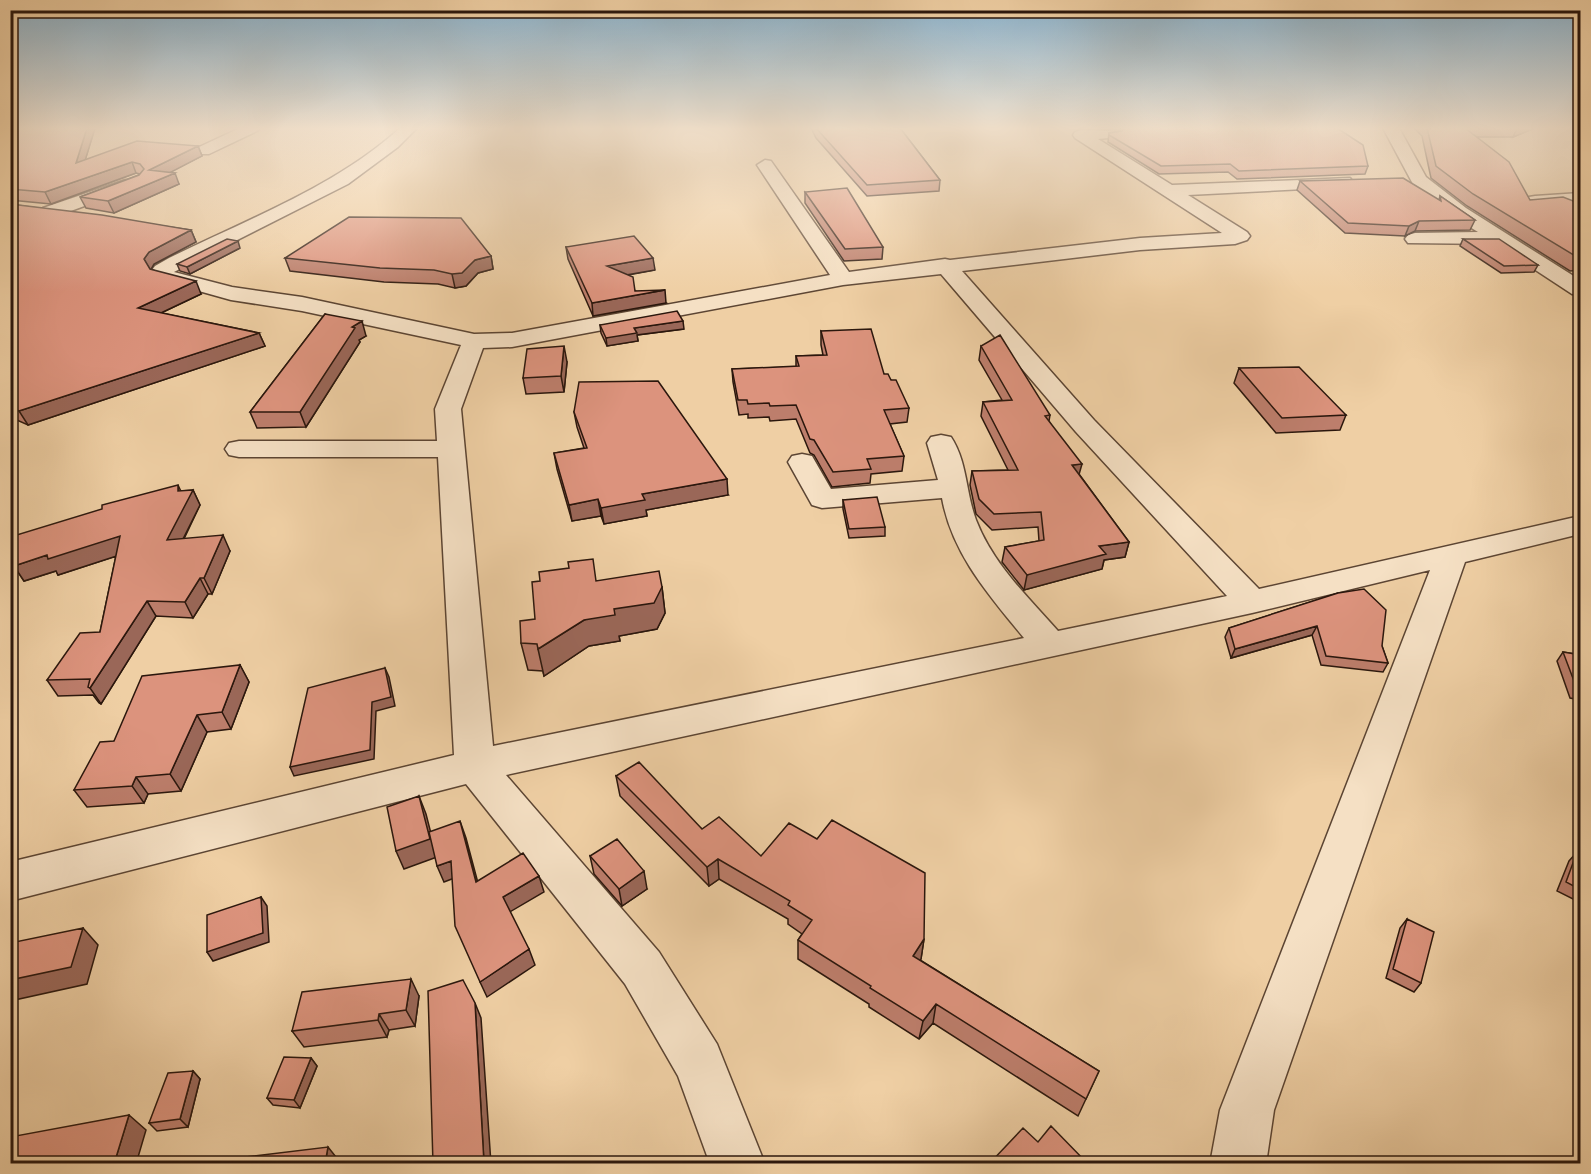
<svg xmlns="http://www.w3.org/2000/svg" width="1591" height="1174" font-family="'Libre Caslon Text',serif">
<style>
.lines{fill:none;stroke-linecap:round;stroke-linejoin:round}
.minor-casing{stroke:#5c4533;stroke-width:3}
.minor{fill:#f5e0c4;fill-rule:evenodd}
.wall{fill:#bd7e6c;stroke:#2b170d;stroke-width:1.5}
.shaded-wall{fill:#9a6758;stroke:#2b170d;stroke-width:1.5}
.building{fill:#dc937d;stroke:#2b170d;stroke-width:1.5}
</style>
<rect width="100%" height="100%" fill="#efcfa4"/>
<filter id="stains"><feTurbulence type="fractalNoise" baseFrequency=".00333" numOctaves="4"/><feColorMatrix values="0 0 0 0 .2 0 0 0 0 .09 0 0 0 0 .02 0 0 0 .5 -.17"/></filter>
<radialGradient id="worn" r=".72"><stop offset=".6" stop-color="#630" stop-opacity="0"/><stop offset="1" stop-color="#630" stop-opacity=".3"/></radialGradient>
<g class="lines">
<g class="minor-casing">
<path id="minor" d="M 240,128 L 260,128 L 257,131 L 209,154 L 197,154 L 195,151 L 197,148 Z
M 400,128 L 417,128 L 398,147 L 348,184 L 174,272 L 232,287 L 302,297 L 474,334 L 512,333 L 830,275 L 757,165 L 765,160 L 771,161 L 849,272 L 945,259 L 950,260 L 1140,238 L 1222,233 L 1075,138 L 1073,135 L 1075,132 L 1081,130 L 1119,131 L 1121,134 L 1119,137 L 1098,139 L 1172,185 L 1350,178 L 1353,182 L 1350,186 L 1344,187 L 1188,195 L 1247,232 L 1250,236 L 1247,240 L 1235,244 L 1140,250 L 962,271 L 1094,420 L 1259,589 L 1580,516 L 1580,534 L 1465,562 L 1274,1110 L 1266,1164 L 1210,1164 L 1220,1110 L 1430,570 L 1252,613 L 506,775 L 659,952 L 717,1044 L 765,1164 L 710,1164 L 678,1076 L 625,984 L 466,784 L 10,901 L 10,862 L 454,755 L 438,457 L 239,457 L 229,455 L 225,449 L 229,443 L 239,441 L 437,441 L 435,409 L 461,345 L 302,311 L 231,300 L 156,279 L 152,270 L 155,266 L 169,258 C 246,220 337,186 400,128 ZM 941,274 L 1076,432 L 1227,596 L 1058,631 C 1027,596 993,564 976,520 C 966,493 967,461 951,437 L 941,435 L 931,437 L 927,443 L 938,480 L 831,489 L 812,456 L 802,454 L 792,456 L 788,462 L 812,505 L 822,508 L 942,498 C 952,554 989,595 1024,638 L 493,746 L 461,409 L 483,348 L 512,347 L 843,285 Z
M 1383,128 L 1399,128 L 1426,177 L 1466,208 L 1580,280 L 1580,295 L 1572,294 L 1496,244 L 1408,243 L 1405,239 L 1408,235 L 1415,233 L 1478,232 L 1452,216 L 1413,184 Z
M 125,180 L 131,181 L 134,185 L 131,189 L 57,216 L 43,216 L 41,212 L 43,208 Z
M 1580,193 L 1580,203 L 1535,206 L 1529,205 L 1526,201 L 1529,197 L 1535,196 Z"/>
</g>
<use href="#minor" class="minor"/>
</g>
<path class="wall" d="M 10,128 L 95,128 L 85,160 L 198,146 L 202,156 L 170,172 L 179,184 L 114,213 L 86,208 L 80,197 L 139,175 L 140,174 L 136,173 L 51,204 L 10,200 Z
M 811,128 L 900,128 L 940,180 L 939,191 L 867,196 L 816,138 Z
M 1106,128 L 1258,128 L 1368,166 L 1365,174 L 1237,179 L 1228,172 L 1159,174 L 1108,142 L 1109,133 L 1121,131 L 1119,129 L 1106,129 Z
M 1414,128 L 1535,128 L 1513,137 L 1477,137 L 1530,200 L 1581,204 L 1581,270 L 1570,271 L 1467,206 L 1431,178 L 1422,136 Z
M 1300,181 L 1439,200 L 1440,196 L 1475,220 L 1470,230 L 1415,231 L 1405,236 L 1345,233 L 1297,190 Z
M 805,192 L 883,247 L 882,259 L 844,261 L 805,203 Z
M 10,204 L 191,230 L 196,242 L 154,264 L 151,269 L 201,294 L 161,313 L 259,333 L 265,346 L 28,425 L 10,417 Z
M 1463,239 L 1538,265 L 1534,272 L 1501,273 L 1460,246 Z
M 566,247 L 655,270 L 628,275 L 635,291 L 666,303 L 593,316 L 568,259 Z
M 240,248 L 190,274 L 180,271 L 177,264 Z
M 491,256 L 493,269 L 478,273 L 466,286 L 455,288 L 438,284 L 384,282 L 290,271 L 285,258 Z
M 325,314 L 366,336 L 359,340 L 360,342 L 306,427 L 257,428 L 250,412 Z
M 600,325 L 684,329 L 637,335 L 638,341 L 607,346 L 601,333 Z
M 821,331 L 884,374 L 891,380 L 909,408 L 907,422 L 890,424 L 904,456 L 902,471 L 871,474 L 870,483 L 832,487 L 814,455 L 810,453 L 796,419 L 770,421 L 769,417 L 748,418 L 748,414 L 739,415 L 733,382 L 732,369 L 796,367 L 796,356 L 823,355 L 821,345 Z
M 981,346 L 1050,415 L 1049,421 L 1079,474 L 1129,542 L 1125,557 L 1104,560 L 1102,569 L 1024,590 L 1002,562 L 1005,547 L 1039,541 L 1038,527 L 992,530 L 976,514 L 970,485 L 972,471 L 1008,470 L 981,416 L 983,402 L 1002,400 L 979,360 Z
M 567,362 L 564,392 L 526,394 L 523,378 Z
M 1239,368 L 1346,415 L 1340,430 L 1276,433 L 1234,383 Z
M 574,412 L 728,495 L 646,510 L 647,516 L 604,524 L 601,516 L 572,521 L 557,469 L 554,453 L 584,448 L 577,427 Z
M 193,490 L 200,505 L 184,539 L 230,551 L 212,594 L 208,594 L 193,618 L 156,616 L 101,704 L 99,703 L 93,695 L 58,696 L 47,680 L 100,632 L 116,556 L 58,575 L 56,571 L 24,581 L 14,566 L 181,491 Z
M 843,500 L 885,527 L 885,536 L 849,538 L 843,509 Z
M 597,581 L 662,587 L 665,613 L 657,629 L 619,636 L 620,641 L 589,646 L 544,676 L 543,671 L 528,670 L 521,643 L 535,619 Z
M 1338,593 L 1382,646 L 1388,663 L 1383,672 L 1321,665 L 1312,635 L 1231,658 L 1225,637 L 1229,628 Z
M 1563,652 L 1581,655 L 1581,700 L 1570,698 L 1557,661 Z
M 240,665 L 249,682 L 231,729 L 207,732 L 181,791 L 148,794 L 144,803 L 87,807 L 74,790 L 114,741 Z
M 616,776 L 702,829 L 761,856 L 924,939 L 921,959 L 920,960 L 1099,1071 L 1078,1116 L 933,1023 L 919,1039 L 869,1007 L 869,1004 L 798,959 L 798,940 L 802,934 L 788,924 L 788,919 L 719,879 L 709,886 L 620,796 Z
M 1577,852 L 1581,854 L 1581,903 L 1557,891 L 1569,861 Z
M 590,856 L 647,889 L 622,906 L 594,874 Z
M 1407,919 L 1421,983 L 1414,992 L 1386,978 L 1400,928 Z
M 419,996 L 415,1026 L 389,1030 L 387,1037 L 304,1047 L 292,1031 Z
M 311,1058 L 317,1066 L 300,1108 L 273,1105 L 267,1098 Z
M 193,1071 L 200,1079 L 188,1127 L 157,1131 L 149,1123 Z"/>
<path class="shaded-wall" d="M 87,128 L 95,128 L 81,174 L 76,163 Z
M 1517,128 L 1535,128 L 1513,137 Z
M 198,146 L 202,156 L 154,181 L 149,170 Z
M 132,162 L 136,173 L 51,204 L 45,192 Z
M 175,173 L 179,184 L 114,213 L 108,201 Z
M 1419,221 L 1415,231 L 1405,236 L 1409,226 Z
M 191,230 L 196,242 L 154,264 L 150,271 L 144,259 L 149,252 Z
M 238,241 L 240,248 L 190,274 L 187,267 Z
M 491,256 L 493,269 L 478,273 L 466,286 L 455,288 L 452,274 L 475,260 Z
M 653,258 L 655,270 L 609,278 L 607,266 Z
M 196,281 L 201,294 L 144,321 L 138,308 Z
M 665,290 L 666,303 L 593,316 L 592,303 Z
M 362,321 L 366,336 L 359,340 L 360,342 L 306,427 L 300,412 L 352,327 Z
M 683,321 L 684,329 L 637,335 L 638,341 L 607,346 L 606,338 L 634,328 Z
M 259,333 L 265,346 L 28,425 L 19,411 Z
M 564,346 L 567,362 L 564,392 L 561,376 Z
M 1082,464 L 1078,478 L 1072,465 Z
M 727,479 L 728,495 L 646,510 L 647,516 L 604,524 L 601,508 L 642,494 Z
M 178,485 L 185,500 L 193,490 L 200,505 L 175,555 L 167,540 L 178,491 Z
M 598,499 L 601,516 L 572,521 L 569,505 Z
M 223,535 L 230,551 L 212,594 L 204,578 Z
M 120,536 L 129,552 L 58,575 L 56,571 L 24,581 L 14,566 L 47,555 Z
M 1129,542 L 1125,557 L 1104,560 L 1102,569 L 1024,590 L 1027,575 L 1099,546 Z
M 200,578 L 208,594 L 193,618 L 185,602 Z
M 662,587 L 665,613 L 657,629 L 619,636 L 620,641 L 589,646 L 544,676 L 538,649 L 584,620 L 614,609 Z
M 147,601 L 156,616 L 101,704 L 90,688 Z
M 1317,626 L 1312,635 L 1231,658 L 1235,649 Z
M 240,665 L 249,682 L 231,729 L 222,712 Z
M 385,668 L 389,677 L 395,706 L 376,711 L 374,759 L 294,776 L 290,767 L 372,702 Z
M 197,715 L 207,732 L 181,791 L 170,774 Z
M 136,777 L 148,794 L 144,803 L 132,786 Z
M 419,796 L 426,814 L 437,857 L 404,869 L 396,851 Z
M 460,821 L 466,838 L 482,898 L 476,882 Z
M 718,859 L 719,879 L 709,886 L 707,867 Z
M 451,861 L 457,877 L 444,882 L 437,866 Z
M 644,871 L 647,889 L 622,906 L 619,889 Z
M 539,876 L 544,892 L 508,913 L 503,897 Z
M 261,897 L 267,906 L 269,942 L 213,961 L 207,952 Z
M 83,928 L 98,945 L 87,984 L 10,1001 L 10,980 Z
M 924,939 L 921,959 L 910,975 L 913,956 Z
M 529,949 L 535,965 L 487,997 L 480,982 Z
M 411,979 L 419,996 L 415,1026 L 406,1010 Z
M 475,1003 L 481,1018 L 491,1164 L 484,1163 Z
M 936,1004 L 933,1023 L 919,1039 L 923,1021 Z
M 379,1014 L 389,1030 L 387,1037 L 378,1020 Z
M 311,1058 L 317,1066 L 300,1108 L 294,1100 Z
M 193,1071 L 200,1079 L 188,1127 L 180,1119 Z
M 129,1115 L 146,1130 L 136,1164 L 114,1164 Z
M 328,1147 L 340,1162 L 340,1164 L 325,1164 Z"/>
<path class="building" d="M 10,128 L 87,128 L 76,163 L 137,141 L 198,146 L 149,170 L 175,173 L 108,201 L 80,197 L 139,175 L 144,169 L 140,164 L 132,162 L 45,192 L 10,189 Z
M 816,128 L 900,128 L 940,180 L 867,185 Z
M 1123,128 L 1337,128 L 1363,145 L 1368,166 L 1239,171 L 1230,164 L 1161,166 L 1109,135 L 1109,133 L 1122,131 Z
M 1427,128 L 1465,128 L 1509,162 L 1530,200 L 1563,197 L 1581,204 L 1581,257 L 1577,257 L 1473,194 L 1436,166 Z
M 1403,178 L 1441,201 L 1440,196 L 1475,220 L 1419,221 L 1409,226 L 1348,223 L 1300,181 Z
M 847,188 L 883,247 L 845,249 L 805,192 Z
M 10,204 L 102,215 L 191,230 L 149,252 L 144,259 L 150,269 L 196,281 L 138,308 L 259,333 L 19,411 L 10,407 Z
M 349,217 L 461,218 L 491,256 L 475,260 L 462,273 L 452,274 L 434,270 L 380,268 L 285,258 Z
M 634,236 L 653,258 L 607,266 L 633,277 L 635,291 L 665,290 L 592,303 L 566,247 Z
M 227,239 L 238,241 L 187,267 L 177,264 Z
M 1463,239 L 1499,239 L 1538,265 L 1504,266 Z
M 677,311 L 683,321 L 634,328 L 637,333 L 606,338 L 600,325 Z
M 325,314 L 362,321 L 352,327 L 355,328 L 300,412 L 250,412 Z
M 871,329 L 884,374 L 888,374 L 891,380 L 896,380 L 909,408 L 884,410 L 904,456 L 867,459 L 871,469 L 833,472 L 814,440 L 810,439 L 796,405 L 770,406 L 769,403 L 748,404 L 747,400 L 738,400 L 732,369 L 799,366 L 796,356 L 827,355 L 821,331 Z
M 1000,335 L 1050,415 L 1045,416 L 1082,464 L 1072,465 L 1129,542 L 1099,546 L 1106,554 L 1027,575 L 1005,547 L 1044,540 L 1041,512 L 994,514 L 979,499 L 972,471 L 1018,470 L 983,402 L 1012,400 L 981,346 Z
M 564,346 L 561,376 L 523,378 L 527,349 Z
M 1299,367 L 1346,415 L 1282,418 L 1239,368 Z
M 658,381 L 727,479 L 642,494 L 645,500 L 601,508 L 598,499 L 569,505 L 554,453 L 587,448 L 574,412 L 579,382 Z
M 178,485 L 178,491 L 193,490 L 167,540 L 223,535 L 204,578 L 200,578 L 185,602 L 147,601 L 90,688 L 88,687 L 90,679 L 47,680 L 80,633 L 100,632 L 120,536 L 48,559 L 47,555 L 14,566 L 10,544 L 10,537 L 102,509 L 102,505 Z
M 877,497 L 885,527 L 849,529 L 843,500 Z
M 593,559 L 596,581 L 659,571 L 662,587 L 654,603 L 614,609 L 615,615 L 584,620 L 538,649 L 537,644 L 521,643 L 520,621 L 535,619 L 532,582 L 540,581 L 539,572 L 569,568 L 568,562 Z
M 1364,589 L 1386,610 L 1382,646 L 1388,663 L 1326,656 L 1317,626 L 1235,649 L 1229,628 L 1338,593 Z
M 1563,652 L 1581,655 L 1581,689 L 1577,689 Z
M 240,665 L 222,712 L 197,715 L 170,774 L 136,777 L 132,786 L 74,790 L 100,742 L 114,741 L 142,676 Z
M 385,668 L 391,697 L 372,702 L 370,750 L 290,767 L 308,688 Z
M 639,762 L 702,829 L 719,817 L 761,856 L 789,823 L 817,839 L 832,820 L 925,873 L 924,939 L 913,956 L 1099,1071 L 1086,1099 L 936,1004 L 923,1021 L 870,988 L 871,986 L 798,940 L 812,920 L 788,905 L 790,901 L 718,859 L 707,867 L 616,776 Z
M 419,796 L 430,839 L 396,851 L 387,807 Z
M 460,821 L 476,882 L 523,853 L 539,876 L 503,897 L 529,949 L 480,982 L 455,926 L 451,861 L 437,866 L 429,832 Z
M 617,839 L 644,871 L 619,889 L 590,856 Z
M 1577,852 L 1581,854 L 1581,890 L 1566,882 Z
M 261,897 L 263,933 L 207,952 L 207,915 Z
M 1407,919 L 1434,932 L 1421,983 L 1393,969 Z
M 83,928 L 71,967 L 10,980 L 10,943 Z
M 411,979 L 406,1010 L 379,1014 L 378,1020 L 292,1031 L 302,992 Z
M 463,980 L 475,1003 L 484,1163 L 498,1158 L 500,1164 L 433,1164 L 428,991 Z
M 284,1057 L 311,1058 L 294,1100 L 267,1098 Z
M 193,1071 L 180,1119 L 149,1123 L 168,1073 Z
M 129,1115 L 114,1164 L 10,1164 L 10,1137 Z
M 1051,1126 L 1088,1164 L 989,1164 L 1023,1128 L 1038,1142 Z
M 328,1147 L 325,1164 L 244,1164 L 246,1157 Z"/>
<linearGradient id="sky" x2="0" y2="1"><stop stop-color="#89b4d1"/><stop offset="0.44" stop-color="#f8e9d6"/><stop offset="1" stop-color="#f8e9d6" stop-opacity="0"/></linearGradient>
<rect width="1591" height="292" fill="url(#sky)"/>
<rect width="1591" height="1174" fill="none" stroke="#efcfa4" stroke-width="36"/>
<rect x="12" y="12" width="1567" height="1150" fill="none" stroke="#2b170d" stroke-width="3"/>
<rect x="18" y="18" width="1555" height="1138" fill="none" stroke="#2b170d" stroke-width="1.5"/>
<rect width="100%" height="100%" filter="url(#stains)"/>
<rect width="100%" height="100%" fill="url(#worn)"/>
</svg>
